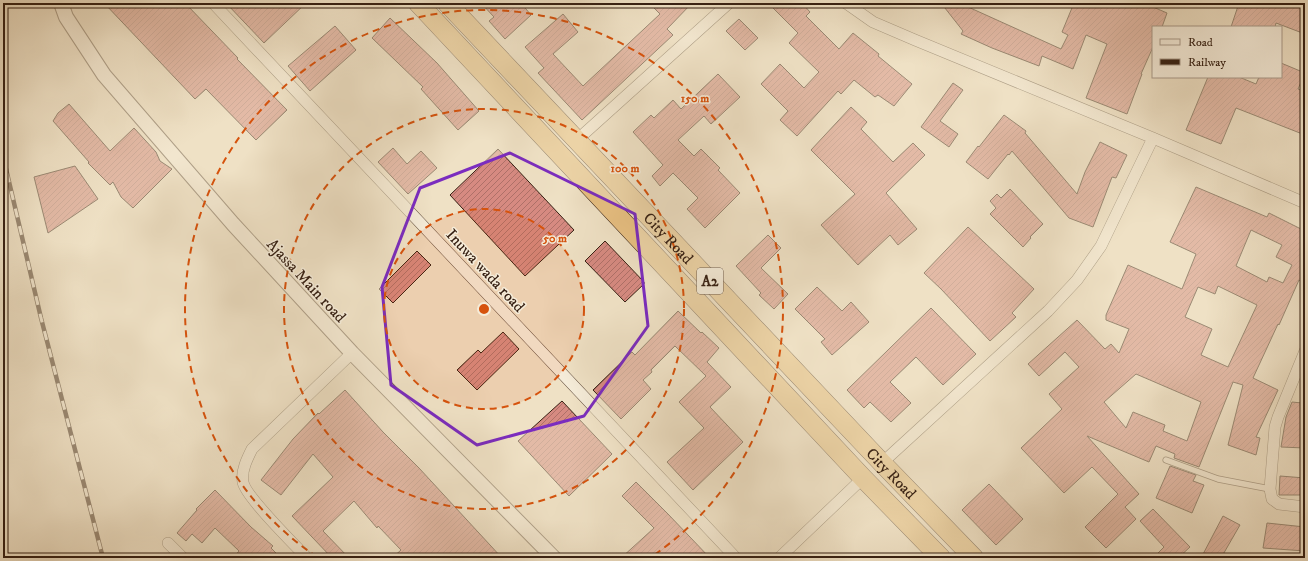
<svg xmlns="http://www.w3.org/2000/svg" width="1308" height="561" font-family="'IM FELL DW Pica',serif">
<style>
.building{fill:url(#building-hatch);stroke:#362013;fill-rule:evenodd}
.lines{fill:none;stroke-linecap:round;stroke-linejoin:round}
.service-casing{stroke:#645040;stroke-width:7}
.minor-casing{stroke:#645040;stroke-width:12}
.tertiary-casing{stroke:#645040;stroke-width:16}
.trunk-casing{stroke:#362013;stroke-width:20}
.service{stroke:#f5ecd9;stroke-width:5.5}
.minor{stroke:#f5ecd9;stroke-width:11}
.tertiary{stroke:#f5ecd9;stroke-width:14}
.trunk{stroke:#e8c082;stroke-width:19}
.rail-casing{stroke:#362013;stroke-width:4.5}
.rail{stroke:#f5ecd9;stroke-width:3;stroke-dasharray:9;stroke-linecap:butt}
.marked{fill:none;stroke:#7b2cbf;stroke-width:3;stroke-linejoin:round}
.ring{fill:none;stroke:#d6530d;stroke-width:2;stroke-dasharray:7 5}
.labels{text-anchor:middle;stroke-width:3;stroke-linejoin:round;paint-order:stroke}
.shield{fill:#f5ecd9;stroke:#6f5d4e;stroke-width:1}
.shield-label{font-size:15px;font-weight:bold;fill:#362013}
.street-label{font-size:16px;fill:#362013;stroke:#f5ecd9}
.centre{fill:#d6530d;stroke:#f5ecd9;stroke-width:2}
.ring-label{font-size:12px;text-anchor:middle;font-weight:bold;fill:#d6530d;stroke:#f5ecd9;stroke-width:3;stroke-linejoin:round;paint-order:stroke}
</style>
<defs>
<pattern id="building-hatch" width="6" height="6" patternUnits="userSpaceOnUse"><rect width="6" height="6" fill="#d68a81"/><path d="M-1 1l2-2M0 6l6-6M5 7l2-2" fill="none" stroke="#ae7068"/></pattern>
</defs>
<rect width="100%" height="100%" fill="#efe1c5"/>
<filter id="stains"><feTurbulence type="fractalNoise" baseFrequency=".005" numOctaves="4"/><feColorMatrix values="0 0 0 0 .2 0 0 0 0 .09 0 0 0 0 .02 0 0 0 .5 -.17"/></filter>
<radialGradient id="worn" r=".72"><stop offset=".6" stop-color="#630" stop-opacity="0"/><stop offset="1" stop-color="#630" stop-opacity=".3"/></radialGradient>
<path class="building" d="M 104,3 L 185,3 L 238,58 L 237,59 L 287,110 L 256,140 L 206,89 L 195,99 Z
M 226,3 L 306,3 L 264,43 Z
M 481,3 L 521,3 L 531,15 L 505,39 L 489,21 L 494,17 Z
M 649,3 L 692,3 L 667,29 L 673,35 L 582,120 L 538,73 L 544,68 L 525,47 L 563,14 L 578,32 L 553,54 L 583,86 L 660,14 Z
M 768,3 L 802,3 L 810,12 L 806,16 L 839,49 L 853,33 L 879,54 L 878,56 L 912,84 L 894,106 L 878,95 L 875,97 L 854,80 L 841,94 L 838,91 L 797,136 L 780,120 L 788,111 L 761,84 L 780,64 L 804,88 L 819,72 L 789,43 L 798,33 Z
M 941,3 L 967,3 L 966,6 L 1061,49 L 1068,35 L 1062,32 L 1074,3 L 1144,3 L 1167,13 L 1162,27 L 1153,27 L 1153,47 L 1141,74 L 1142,74 L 1127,114 L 1086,98 L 1107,44 L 1086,35 L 1073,69 L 1042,56 L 1039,66 L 992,48 L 961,34 L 963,31 Z
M 1239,3 L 1305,3 L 1305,34 L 1276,23 L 1275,27 L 1231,27 Z
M 390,18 L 437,63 L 479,111 L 458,130 L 421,89 L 423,87 L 372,38 Z
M 739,19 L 758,38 L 745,50 L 726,31 Z
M 335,26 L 356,50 L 310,91 L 288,66 Z
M 1281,63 L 1305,73 L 1298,89 L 1305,92 L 1305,135 L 1236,108 L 1221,144 L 1186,130 L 1208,77 L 1239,77 L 1256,84 L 1259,77 L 1281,77 Z
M 718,74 L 740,97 L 711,124 L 704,116 L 678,140 L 694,156 L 701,149 L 720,168 L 718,170 L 740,193 L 705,228 L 687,209 L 698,198 L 673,173 L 660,186 L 652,176 L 663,165 L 633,132 L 651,115 L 654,118 L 673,100 L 681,109 Z
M 953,83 L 963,90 L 940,121 L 958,134 L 949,147 L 921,127 Z
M 69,104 L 110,151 L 134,128 L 156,152 L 160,161 L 172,169 L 133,208 L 121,197 L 113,182 L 110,185 L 88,163 L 89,162 L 53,121 L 58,113 Z
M 851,107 L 867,122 L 861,129 L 893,162 L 913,143 L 925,155 L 886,193 L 917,229 L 898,245 L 890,235 L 858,265 L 821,225 L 855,194 L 811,150 Z
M 1004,115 L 1026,131 L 1025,133 L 1077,194 L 1085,172 L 1100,142 L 1127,155 L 1116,178 L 1112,177 L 1093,227 L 1069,218 L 1012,151 L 1009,155 L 1008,154 L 988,179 L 966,162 L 978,146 L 979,147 Z
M 393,148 L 407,164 L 421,151 L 437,168 L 408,194 L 378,162 Z
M 498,149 L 574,230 L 525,276 L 450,195 Z
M 75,166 L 98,199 L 48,233 L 34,177 Z
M 1196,187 L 1267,217 L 1269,213 L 1305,231 L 1305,284 L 1299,280 L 1279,325 L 1278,324 L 1253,378 L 1278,390 L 1256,437 L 1260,438 L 1256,455 L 1228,445 L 1243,385 L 1233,382 L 1199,467 L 1174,458 L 1175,454 L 1156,446 L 1149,462 L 1087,436 L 1139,494 L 1125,507 L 1136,519 L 1106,548 L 1085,527 L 1118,494 L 1092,467 L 1064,493 L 1021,448 L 1062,409 L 1049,394 L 1079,367 L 1065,352 L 1039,376 L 1028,364 L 1077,320 L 1105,349 L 1111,344 L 1119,353 L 1129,329 L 1106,320 L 1106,315 L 1128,265 L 1182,289 L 1196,254 L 1170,242 ZM 1251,230 L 1282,245 L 1276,257 L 1292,265 L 1283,283 L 1269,277 L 1267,282 L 1236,266 ZM 1218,286 L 1257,305 L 1228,367 L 1201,355 L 1212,329 L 1185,317 L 1198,287 L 1215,294 ZM 1136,374 L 1201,402 L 1187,441 L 1163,431 L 1165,425 L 1133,412 L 1126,428 L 1104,402 Z
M 1010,189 L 1043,224 L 1030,237 L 1031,238 L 1023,247 L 990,214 L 996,208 L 990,201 L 997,194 L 1001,198 Z
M 968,227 L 1034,289 L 1012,313 L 1016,317 L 990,341 L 941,289 L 924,273 Z
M 768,235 L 781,248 L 761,268 L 788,294 L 774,309 L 759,295 L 761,293 L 736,266 Z
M 605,241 L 645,283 L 625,302 L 585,261 Z
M 417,251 L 431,265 L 393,303 L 379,289 Z
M 817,287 L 842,311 L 851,302 L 869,322 L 832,355 L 821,342 L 825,339 L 795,309 Z
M 931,308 L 976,354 L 943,385 L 916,357 L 890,382 L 911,403 L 891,422 L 870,402 L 864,408 L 847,390 Z
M 678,311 L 701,333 L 702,332 L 719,348 L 707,362 L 731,387 L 710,407 L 743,442 L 693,490 L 667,462 L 704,428 L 679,402 L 706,376 L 675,346 L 651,370 L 652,372 L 643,380 L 651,389 L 621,419 L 593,390 L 632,352 L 635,355 Z
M 503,332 L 519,349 L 477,390 L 457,370 L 478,350 L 481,353 Z
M 345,390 L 383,432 L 419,468 L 502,558 L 392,558 L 401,550 L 378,526 L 377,528 L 354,501 L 323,531 L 349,558 L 332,558 L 292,516 L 333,477 L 313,454 L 281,495 L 261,480 L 293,439 L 318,413 L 319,414 Z
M 562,401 L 612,454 L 569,496 L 518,441 Z
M 1292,402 L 1302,403 L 1305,448 L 1281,447 L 1286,417 Z
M 1170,466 L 1196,475 L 1193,481 L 1204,485 L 1192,513 L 1156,498 Z
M 1280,476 L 1305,478 L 1305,495 L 1279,495 Z
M 636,482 L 668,514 L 710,558 L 621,558 L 654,528 L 622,496 Z
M 989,484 L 1023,519 L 996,545 L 962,510 Z
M 215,490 L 251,527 L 273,546 L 271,548 L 281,558 L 233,558 L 239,551 L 215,528 L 202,543 L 192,534 L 186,541 L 177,533 L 197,510 L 196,509 Z
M 1153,509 L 1190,547 L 1178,558 L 1153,558 L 1164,547 L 1140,521 Z
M 1223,516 L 1240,525 L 1221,558 L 1201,558 Z
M 1267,523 L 1305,527 L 1305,551 L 1263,548 Z"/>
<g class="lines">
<g class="service-casing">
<path id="service" d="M 1166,460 L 1218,479 L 1270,489"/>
</g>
<g class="minor-casing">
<path id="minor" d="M 213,3 L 736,558
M 846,3 L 873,22 L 915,40 L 1153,138 L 1305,203
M 577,140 L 729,3
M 1305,351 L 1278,417 L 1275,427 L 1270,489 L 1272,499 L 1279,504 L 1305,507
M 882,463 L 1048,311 L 1077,280 L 1101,246 L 1153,138
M 168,543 L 183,558
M 307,558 C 295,545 245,496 243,482 C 241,471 247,459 252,449 L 352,353
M 779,558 L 863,478"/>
</g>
<g class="tertiary-casing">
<path id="tertiary" d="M 61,3 L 66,17 L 104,75 L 233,224 L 352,353 L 554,558"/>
</g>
<g class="trunk-casing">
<g id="trunk">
<path d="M 418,3 L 863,478 L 941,558"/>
<path id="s1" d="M 447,3 L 882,463 L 974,558"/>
</g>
</g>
<use href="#service" class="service"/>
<use href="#minor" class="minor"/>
<use href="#tertiary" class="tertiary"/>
<use href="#trunk" class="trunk"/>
<g class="rail-casing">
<path id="rail" d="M 3,156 L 41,318 L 103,558"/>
</g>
<use href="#rail" class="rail"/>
</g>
<path d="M0 0H1308V561H0ZM 510,153 L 635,214 L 648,326 L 584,416 L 477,445 L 391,385 L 382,287 L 420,188 Z" fill="#efe1c5" fill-opacity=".55" fill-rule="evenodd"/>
<path class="marked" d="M 510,153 L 635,214 L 648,326 L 584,416 L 477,445 L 391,385 L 382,287 L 420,188 Z"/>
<circle cx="484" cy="309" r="100" fill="#d6530d" fill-opacity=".12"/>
<g class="ring">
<circle cx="484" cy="309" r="100"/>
<circle cx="484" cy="309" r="200"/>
<path d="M317 557A299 299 0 1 1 651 557"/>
</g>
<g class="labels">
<rect class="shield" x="697" y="268" width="26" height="26" rx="3"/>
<g class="shield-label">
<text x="710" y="286">A2</text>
</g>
<g class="street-label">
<text dy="6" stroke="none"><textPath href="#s1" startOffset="323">City Road</textPath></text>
<text transform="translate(486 270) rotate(47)" y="6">Inuwa wada road</text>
<text transform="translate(307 280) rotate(47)" y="6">Ajassa Main road</text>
<text dy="6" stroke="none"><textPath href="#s1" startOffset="647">City Road</textPath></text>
</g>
</g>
<circle cx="484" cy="309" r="6" class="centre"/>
<g class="ring-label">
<text x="695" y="102">150 m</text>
<text x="625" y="172">100 m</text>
<text x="555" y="242">50 m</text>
</g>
<rect width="1308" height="561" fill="none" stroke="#efe1c5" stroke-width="16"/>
<rect x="4" y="4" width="1300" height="553" fill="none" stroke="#362013" stroke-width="2"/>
<rect x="8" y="8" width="1292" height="545" fill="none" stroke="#362013"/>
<rect x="1152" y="26" width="130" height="52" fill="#f5ecd9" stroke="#a99a8a"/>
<rect x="1160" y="39" width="20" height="6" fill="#f5ecd9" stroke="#a99a8a"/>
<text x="1188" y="46" font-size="12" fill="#362013">Road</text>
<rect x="1160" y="59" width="20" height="6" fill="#362013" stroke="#a99a8a"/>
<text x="1188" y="66" font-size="12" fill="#362013">Railway</text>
<rect width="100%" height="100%" filter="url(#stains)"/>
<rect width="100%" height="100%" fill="url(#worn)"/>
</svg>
